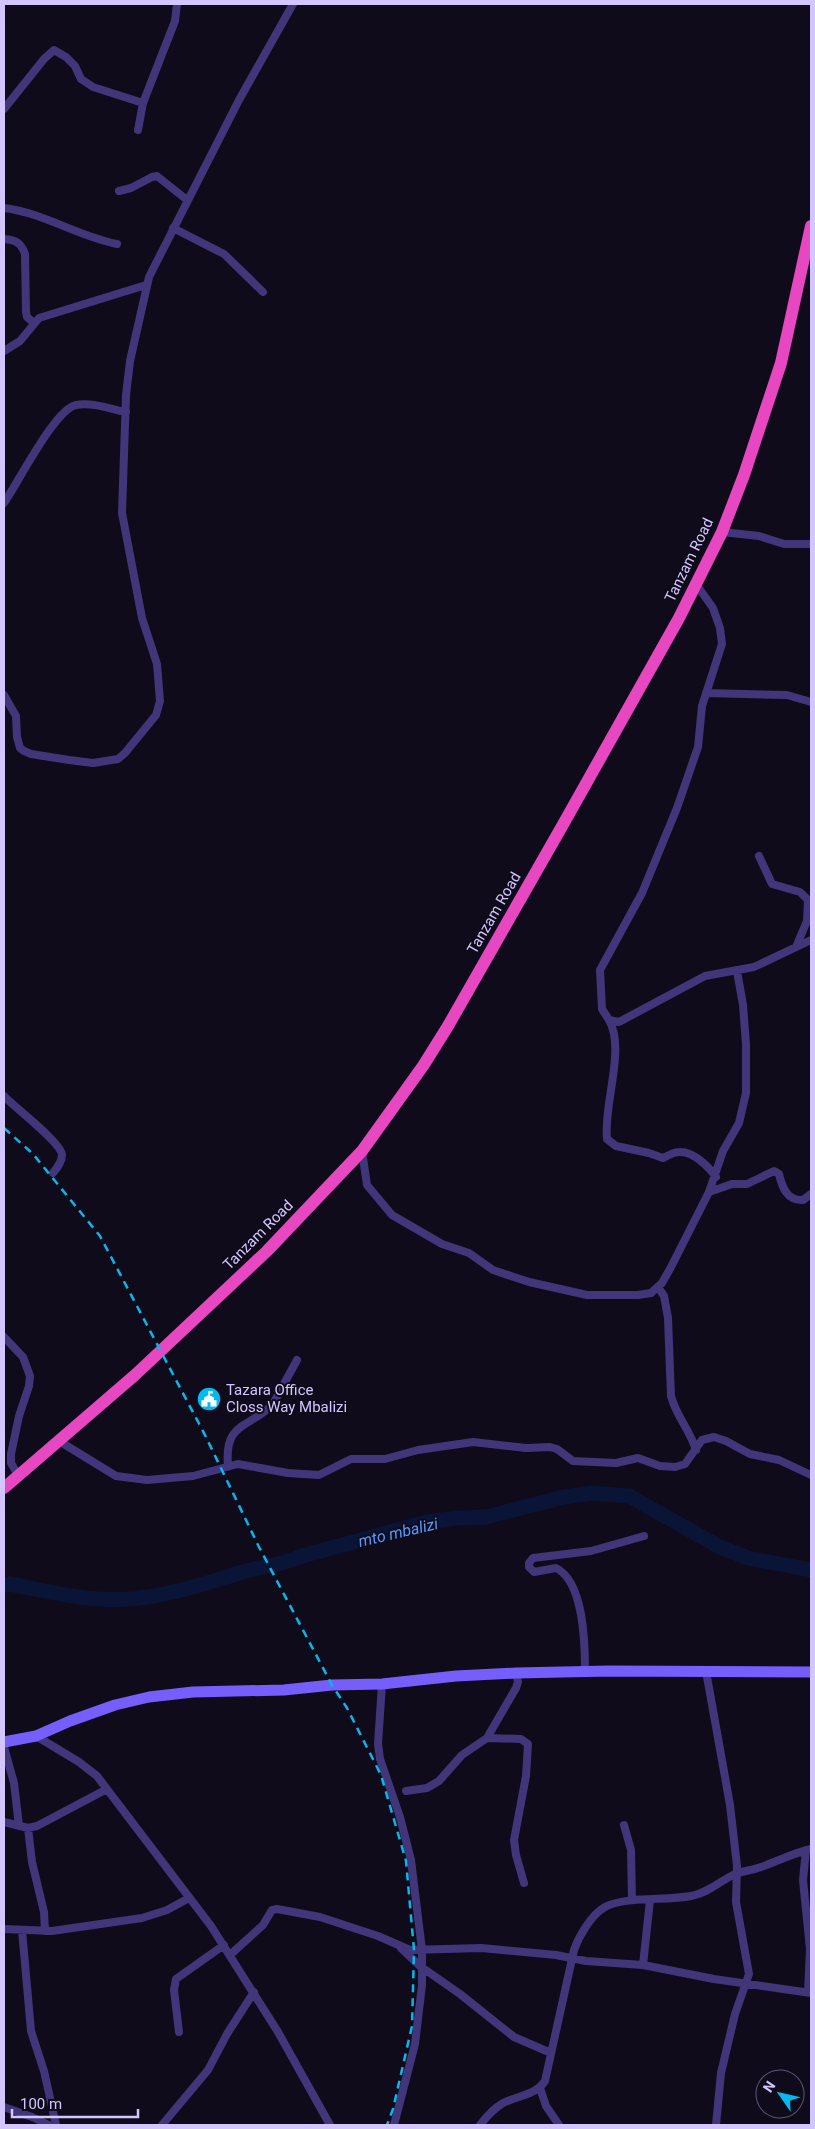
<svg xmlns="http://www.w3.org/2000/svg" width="815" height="2129" font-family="Roboto,sans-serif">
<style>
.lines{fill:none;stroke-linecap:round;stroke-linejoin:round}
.river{stroke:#091437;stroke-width:15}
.minor{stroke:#41367a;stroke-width:8}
.secondary{stroke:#765efd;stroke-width:11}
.trunk{stroke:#e748c1;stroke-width:12}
.rail{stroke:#03b9ee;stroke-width:2.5;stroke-dasharray:8 6;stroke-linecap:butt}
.labels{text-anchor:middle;stroke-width:4;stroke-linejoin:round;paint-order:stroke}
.street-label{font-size:15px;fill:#d3c6fe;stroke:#100b1b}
.poi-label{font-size:15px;fill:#d3c6fe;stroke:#100b1b;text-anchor:start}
.water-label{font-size:16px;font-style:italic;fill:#559afd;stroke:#100b1b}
</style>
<rect width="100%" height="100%" fill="#100b1b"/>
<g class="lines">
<path class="river" d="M 4,1585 L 9,1584 C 39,1589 70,1598 100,1599 C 152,1603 201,1584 250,1570 C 268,1565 285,1564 302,1556 L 427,1522 L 456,1518 L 486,1517 L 564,1497 L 593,1493 L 629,1496 L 720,1547 L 748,1558 L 811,1570"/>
<path class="minor" d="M 4,109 L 44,59 L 54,50 L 66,57 L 75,66 L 81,79 L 93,87 L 143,103
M 138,130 L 143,103 L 175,21 L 177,4
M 119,191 L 131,188 L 152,177 L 157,176 L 187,200
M 4,208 C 44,213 77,236 117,244
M 173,228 L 224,254 L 263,292
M 4,239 C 15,240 21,242 25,254 L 26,312 L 27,317 L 34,323
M 4,351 L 20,341 L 39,318 L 146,285
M 4,503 C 18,483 55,409 76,405 C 92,402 111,409 126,412
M 722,532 L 759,536 L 784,544 L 811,544
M 696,584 L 713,608 L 720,628 L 722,644 L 702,706 L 698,747 L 677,808 L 642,893 L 600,970 L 602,1009 L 609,1020 L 619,1022 L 705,976 L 754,967 L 811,940
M 706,693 L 787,695 L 811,702
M 4,695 L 16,716 L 17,737 L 20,748 L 24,751 L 31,754 L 69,760 L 93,763 L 118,759 L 125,753 L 156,715 L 160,701 L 157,664 L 142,618 L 122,513 L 126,395 L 130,361 L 149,277 L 239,100 L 293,4
M 759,856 L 772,884 L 800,892 L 808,900 L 807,921 L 796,947
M 609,1020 C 626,1049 603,1105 607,1139 L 616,1146 L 649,1153 L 663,1158 C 668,1156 673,1152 679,1152 C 693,1151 708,1166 716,1177
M 4,1096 C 14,1107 62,1143 62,1155 C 62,1162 57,1168 53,1173
M 362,1151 L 367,1185 L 392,1215 L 442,1244 L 469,1253 L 493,1270 L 529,1282 L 587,1295 L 638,1295 L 651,1293 L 662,1283 L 671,1267 L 709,1192 L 723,1151 L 739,1123 L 746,1093 L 746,1044 L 743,1005 L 737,971
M 709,1192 L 732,1184 L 747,1184 L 774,1171 L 779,1174 C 782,1187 787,1201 803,1200 L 811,1194
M 658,1287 L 664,1296 L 668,1318 L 671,1396 C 676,1416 690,1430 696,1450
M 4,1337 L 23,1357 L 30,1376 L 29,1386 L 19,1416 L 11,1454 L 11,1463 L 18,1475
M 59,1441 L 116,1476 L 147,1480 L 193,1476 L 238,1464 L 288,1473 L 319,1475 L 351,1459 L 385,1459 L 418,1450 L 473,1442 L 526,1448 L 550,1447 L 557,1449 L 573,1461 L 616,1463 L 638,1458 L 660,1466 L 675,1467 L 685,1464 L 702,1440 L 714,1437 L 726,1441 L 750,1454 L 779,1460 L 811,1475
M 228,1466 C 224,1421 249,1429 273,1404 L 297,1360
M 585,1671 C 585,1643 584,1582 556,1568 L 534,1572 L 529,1567 L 529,1563 L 533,1558 L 591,1551 L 644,1536
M 706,1671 L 730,1805 L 737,1866 L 736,1902 L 749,1974 L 735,2014 L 721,2073 L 716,2125
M 382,1684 L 378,1744 L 380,1759 L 400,1817 L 411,1860 L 422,1950 L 422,1985 L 415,2044 L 394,2125
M 36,1736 L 79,1762 L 97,1776 L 211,1926 L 278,2032 L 330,2125
M 487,1738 L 521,1739 L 528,1744 L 526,1776 L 514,1840 L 516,1855 L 524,1883
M 4,1747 L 14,1783 L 19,1826
M 406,1791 L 427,1788 L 439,1781 L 462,1755 L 487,1738 L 516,1688 L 518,1682 L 516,1673
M 4,1822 L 28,1828 L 37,1826 L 107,1789
M 624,1825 L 631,1850 L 632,1900
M 28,1828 L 32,1862 L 44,1912 L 45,1931
M 806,1850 L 803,1880 L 810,1949 L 808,1992
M 4,1929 L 52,1931 L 142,1918 L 167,1910 L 189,1898
M 22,1930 L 31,2031 L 44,2071 L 56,2125
M 401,1948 L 420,1966 L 460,1994 L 514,2037 L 551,2053
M 230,1955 L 263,1925 L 272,1910 L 277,1909 L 320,1917 L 378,1936 L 410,1950 L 481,1948 L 556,1955 L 586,1961 L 643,1965 L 714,1979 L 811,1993
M 643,1965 L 650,1900
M 179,2032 L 174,1990 L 176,1979 L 224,1945
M 540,2088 L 546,2106 L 559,2125
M 4,2107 L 32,2117 L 49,2125
M 162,2125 L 208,2070 L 227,2034 L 254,1992
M 480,2125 C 487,2116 493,2109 503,2103 C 517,2096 536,2095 545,2081 L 574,1950 C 579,1936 591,1915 605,1907 C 626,1896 666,1901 691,1896 C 708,1893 720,1881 735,1874 C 743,1871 753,1870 761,1867 C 778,1861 793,1853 811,1849"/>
<path class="secondary" d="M 4,1742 L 36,1736 L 70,1721 L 115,1705 L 149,1697 L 193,1692 L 284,1690 L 332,1685 L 382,1684 L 456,1676 L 516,1673 L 609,1671 L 811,1672"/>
<path class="trunk" d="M 4,1488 L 135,1375 L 267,1251 L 362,1151 L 423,1066 L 448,1026 L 565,821 L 679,618 L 722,532 L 744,475 L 781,363 L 811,226"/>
<path class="rail" d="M 4,1128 L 33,1154 L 100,1236 L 205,1435 L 259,1547 L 332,1685 L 347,1708 L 381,1775 L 406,1861 L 414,1950 L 412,2026 L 393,2109 L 387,2125"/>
</g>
<defs>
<g id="civic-disc" transform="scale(1.25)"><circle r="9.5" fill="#03b9ee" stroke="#100b1b"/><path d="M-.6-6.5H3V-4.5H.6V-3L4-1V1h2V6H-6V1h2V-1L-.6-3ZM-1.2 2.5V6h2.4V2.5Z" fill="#fff"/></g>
</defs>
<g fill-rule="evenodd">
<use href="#civic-disc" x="209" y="1399"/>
</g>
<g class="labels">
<g class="street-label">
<text transform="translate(689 560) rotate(-64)" y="5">Tanzam Road</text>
<text transform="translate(494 913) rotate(-60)" y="5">Tanzam Road</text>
<text transform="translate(258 1235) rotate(-45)" y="5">Tanzam Road</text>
</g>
<g class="poi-label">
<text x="226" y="1395">Tazara Office<tspan x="226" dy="17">Closs Way Mbalizi</tspan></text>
</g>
<g class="water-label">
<text transform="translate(398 1532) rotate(-13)" y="6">mto mbalizi</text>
</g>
</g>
<rect width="815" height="2129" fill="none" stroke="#d3c6fe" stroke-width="10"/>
<g transform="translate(780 2094) rotate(304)"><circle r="24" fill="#100b1b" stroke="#5e5676"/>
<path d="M0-4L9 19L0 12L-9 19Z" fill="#03b9ee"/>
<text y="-8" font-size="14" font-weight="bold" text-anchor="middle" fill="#d3c6fe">N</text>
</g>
<path d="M12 2109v8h126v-8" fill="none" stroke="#d3c6fe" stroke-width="2.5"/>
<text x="20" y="2109" font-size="15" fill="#d3c6fe" stroke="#100b1b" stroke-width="4" paint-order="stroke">100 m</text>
</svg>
